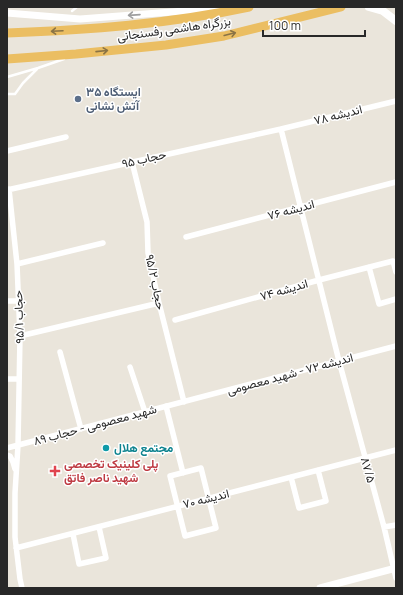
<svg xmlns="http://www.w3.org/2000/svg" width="403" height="595" font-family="Manrope,Vazirmatn,sans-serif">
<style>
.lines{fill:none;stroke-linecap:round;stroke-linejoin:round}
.service{stroke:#fff;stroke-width:2.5}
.minor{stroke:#fff;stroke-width:5.5}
.tertiary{stroke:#fff;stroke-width:7}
.secondary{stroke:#fff;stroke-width:8}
.trunk{stroke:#ebbe62;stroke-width:9}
.oneway{stroke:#9e9e9e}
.oneway2{stroke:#8a7345}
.service-dot{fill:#5c6f8a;stroke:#fff;stroke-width:1.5}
.culture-dot{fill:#0f9aa8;stroke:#fff;stroke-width:1.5}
.health-dot{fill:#e0444e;stroke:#fff;stroke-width:1.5}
.labels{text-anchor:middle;stroke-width:3;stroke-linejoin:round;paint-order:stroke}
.street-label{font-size:12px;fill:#282828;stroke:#fff}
.service-label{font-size:12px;font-weight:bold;fill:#4e5e75;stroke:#fff;text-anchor:start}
.culture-label{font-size:12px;font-weight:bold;fill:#0d838f;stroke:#fff;text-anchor:start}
.health-label{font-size:12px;font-weight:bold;fill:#be3a42;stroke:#fff;text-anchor:start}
</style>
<rect width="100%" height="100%" fill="#eae5db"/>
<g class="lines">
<path class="service" d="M 72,11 L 77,7
M 7,77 L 38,68 L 64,59
M 7,94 L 15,94 L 23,83 L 37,69"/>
<path class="minor" d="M 281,129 L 339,361 L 384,527 L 396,578
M 7,151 L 66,137
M 132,162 L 147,222 L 148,253 L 159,303 L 184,402
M 9,189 L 17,264 L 20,336 L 18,445 L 15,493 L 15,537 L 20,579 L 22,588
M 7,190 L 281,129 L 396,101
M 186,237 L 396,182
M 17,264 L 103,243
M 369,267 L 379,304 L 396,299
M 7,301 L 19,301
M 175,320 L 319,280 L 393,261 L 396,272
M 20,336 L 159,303
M 60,352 L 81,429
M 130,367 L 145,412
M 7,379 L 19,379
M 166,406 L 183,473
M 7,448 L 396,346
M 7,455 L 10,456 L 13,462 L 15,469
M 201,468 L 216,528 L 185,536 L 170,476 Z
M 291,477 L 299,508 L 326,501 L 318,470
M 384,527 L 396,525
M 73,534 L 79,564 L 106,558 L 99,527
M 16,548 L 396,450"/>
<path class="tertiary" d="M 7,13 L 80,19 L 224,8
M 320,588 L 396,568"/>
<path class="secondary" d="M 369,7 L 383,11 L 396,21"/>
<path class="trunk" d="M 7,33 C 88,30 170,24 249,7
M 7,59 L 76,54 L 166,45 L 224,36 L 341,7"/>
</g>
<defs><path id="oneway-shaft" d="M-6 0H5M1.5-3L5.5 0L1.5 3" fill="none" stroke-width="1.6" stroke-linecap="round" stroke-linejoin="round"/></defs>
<use class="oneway" href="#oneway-shaft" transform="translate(134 15) rotate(176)"/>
<g class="oneway2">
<use href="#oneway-shaft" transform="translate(57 31) rotate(177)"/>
<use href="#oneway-shaft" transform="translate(230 34) rotate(-14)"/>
<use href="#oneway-shaft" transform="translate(102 51) rotate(-6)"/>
</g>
<circle class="service-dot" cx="78" cy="99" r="4"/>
<circle class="culture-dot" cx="106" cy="448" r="4"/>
<path class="health-dot" d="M53 465h4v4h4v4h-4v4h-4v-4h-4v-4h4z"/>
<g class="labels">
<g class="street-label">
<text transform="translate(174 29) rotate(-8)" y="4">بزرگراه هاشمی رفسنجانی</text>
<text transform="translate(338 115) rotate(-14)" y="4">اندیشه ۷۸</text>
<text transform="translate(144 159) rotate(-13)" y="4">حجاب ۹۵</text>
<text transform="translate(291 210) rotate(-15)" y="4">اندیشه ۷۶</text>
<text transform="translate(155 282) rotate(78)" y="4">حجاب ۹۵/۲</text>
<text transform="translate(284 290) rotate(-16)" y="4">اندیشه ۷۴</text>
<text transform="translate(19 317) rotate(-92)" y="4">حجاب ۹۵/۱</text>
<text transform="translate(290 374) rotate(-15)" y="4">اندیشه ۷۲ - شهید معصومی</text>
<text transform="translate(95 425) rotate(-15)" y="4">شهید معصومی - حجاب ۸۹</text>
<text transform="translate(368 470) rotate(75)" y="4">۸۷/۵</text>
<text transform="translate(206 499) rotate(-14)" y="4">اندیشه ۷۰</text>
</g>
<g class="service-label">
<text x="86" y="96">ایستگاه ۳۵<tspan x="86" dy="14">آتش نشانی</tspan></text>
</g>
<g class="culture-label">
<text x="114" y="452">مجتمع هلال</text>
</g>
<g class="health-label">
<text x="64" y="468">پلی کلینیک تخصصی<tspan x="64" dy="14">شهید ناصر فاتق</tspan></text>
</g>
</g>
<rect width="403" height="595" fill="none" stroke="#282828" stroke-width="16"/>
<path d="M263 30v6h102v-6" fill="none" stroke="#282828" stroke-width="2"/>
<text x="269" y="30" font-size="12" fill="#282828" stroke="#ffffff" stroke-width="3" paint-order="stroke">100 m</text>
</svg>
